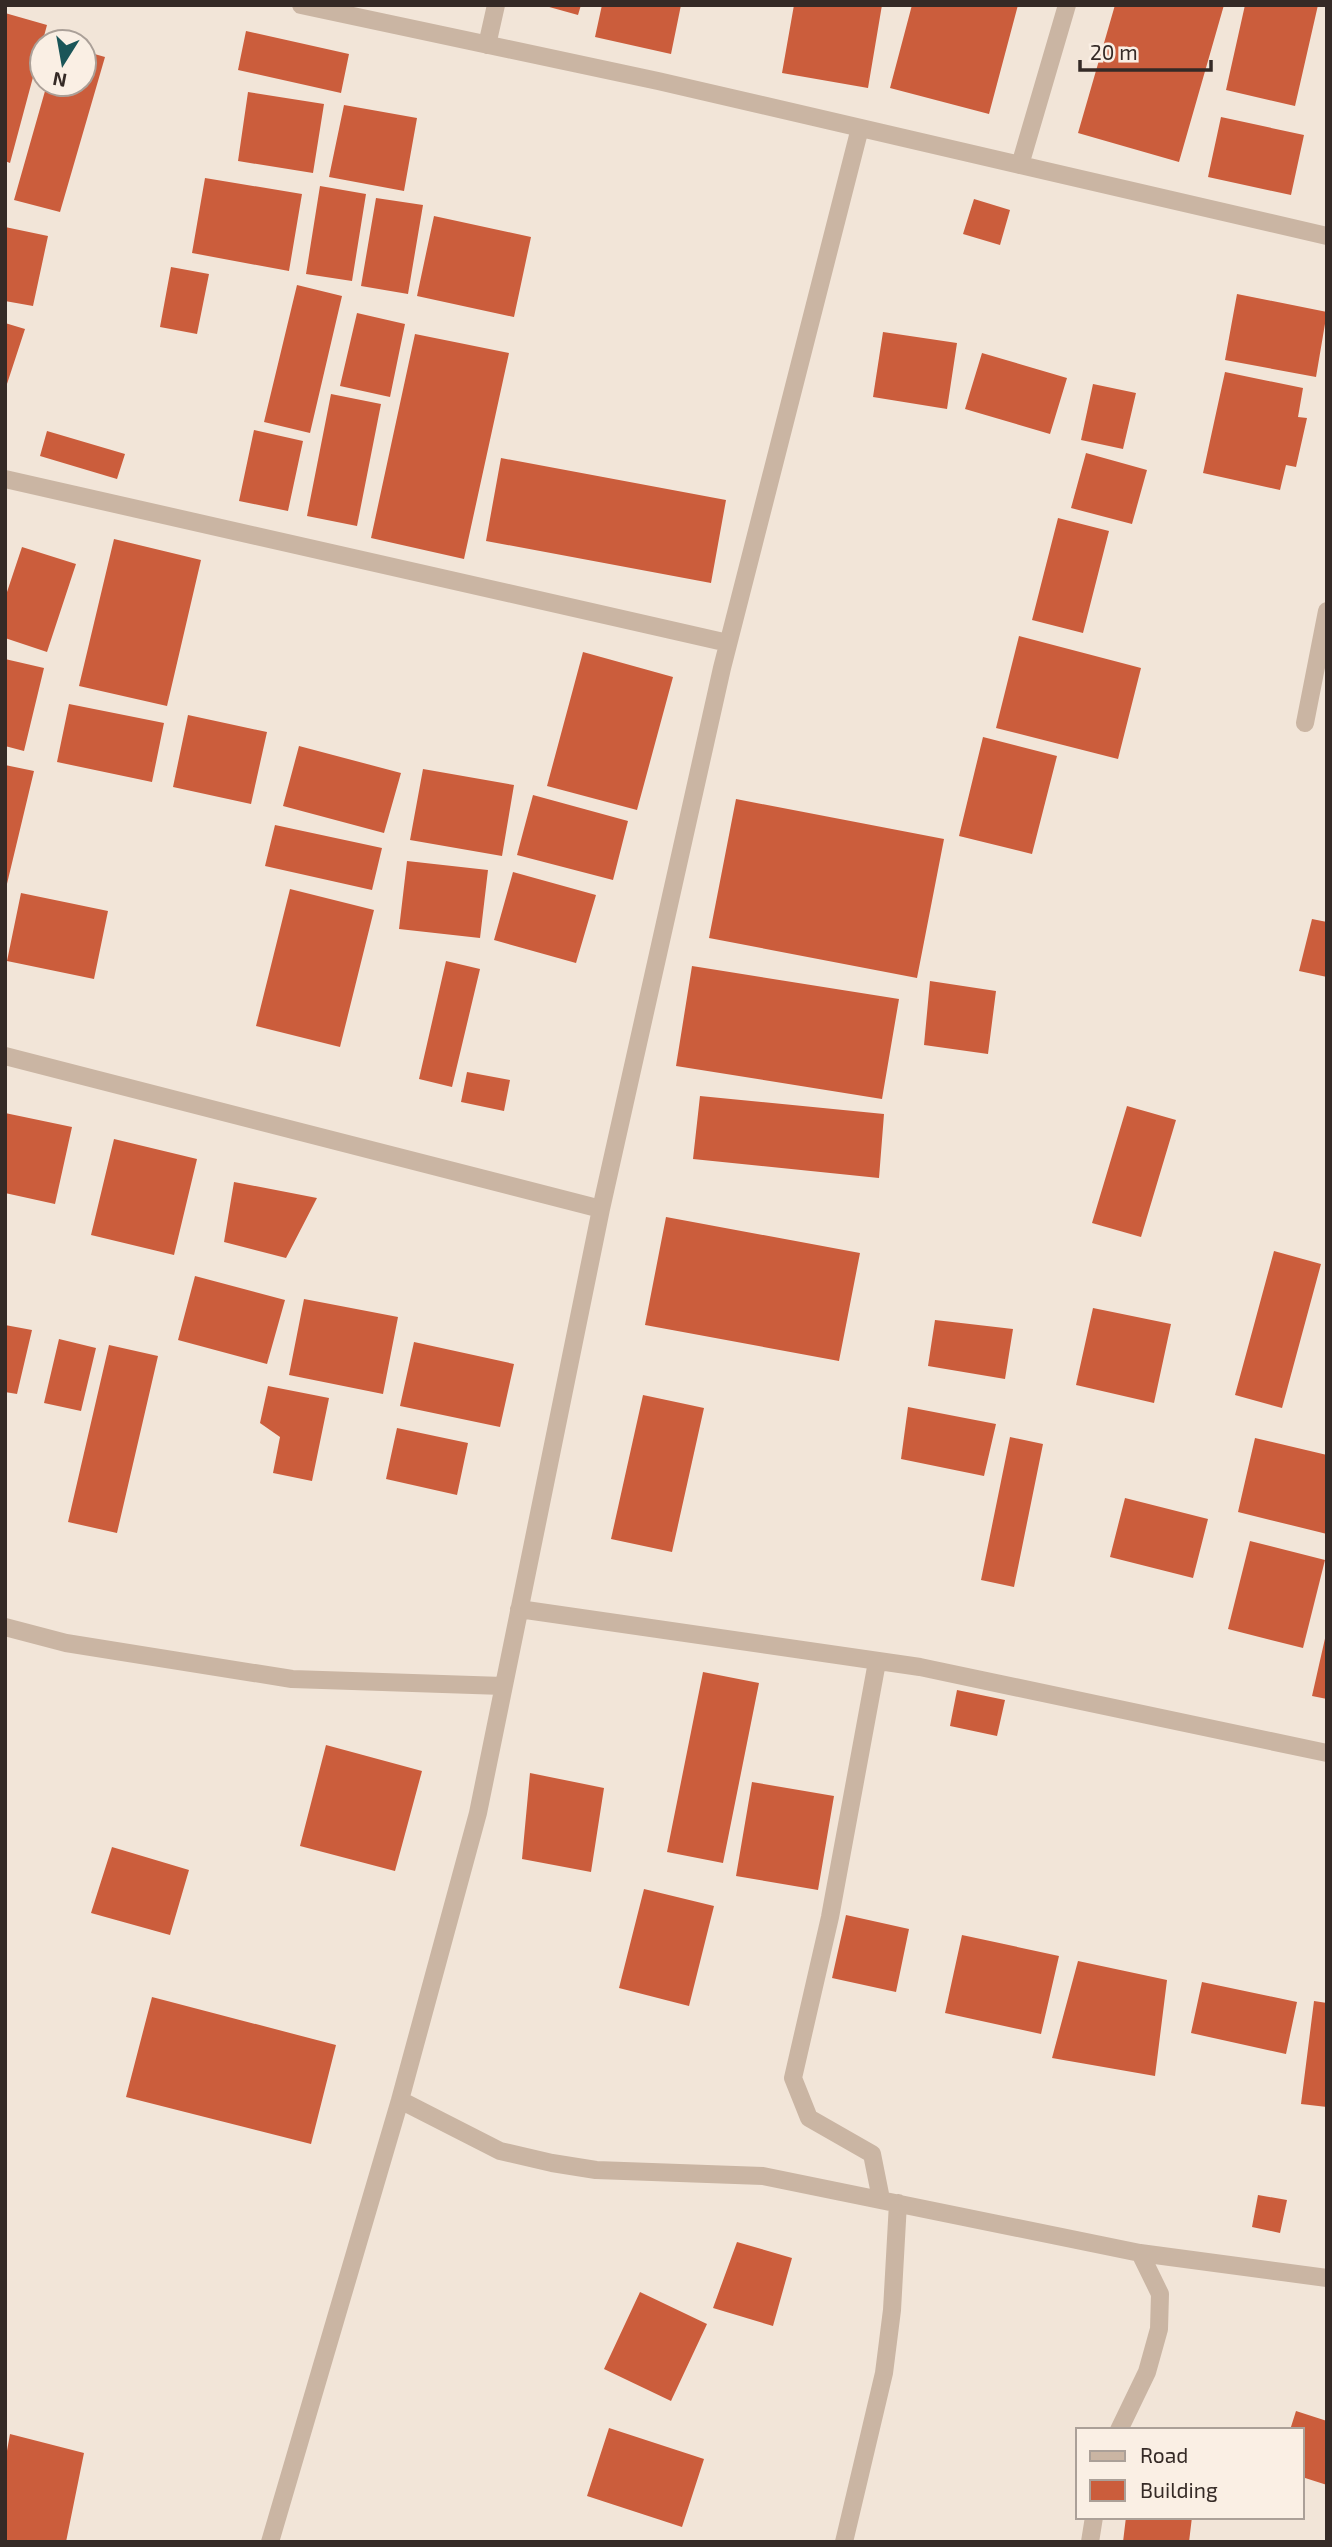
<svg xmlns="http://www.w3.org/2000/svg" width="1332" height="2547" font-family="'Exo 2',sans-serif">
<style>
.building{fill:#cb5d3c}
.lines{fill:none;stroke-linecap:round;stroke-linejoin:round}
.minor{stroke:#cab5a3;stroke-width:18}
</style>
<rect width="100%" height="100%" fill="#f2e5d8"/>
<path class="building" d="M 542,5 L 581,5 L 578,15 Z
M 602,5 L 681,5 L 671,54 L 595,37 Z
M 794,5 L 882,5 L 868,88 L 782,73 Z
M 912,5 L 1018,5 L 989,114 L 890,88 Z
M 1115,5 L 1224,5 L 1179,162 L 1078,133 Z
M 1245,5 L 1318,5 L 1295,106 L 1226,90 Z
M 5,13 L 47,25 L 10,163 L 5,161 Z
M 246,31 L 349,54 L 341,93 L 238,70 Z
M 84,51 L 105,57 L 60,212 L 14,200 L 47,84 L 84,84 Z
M 248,92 L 324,104 L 313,173 L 238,161 Z
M 344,105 L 417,118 L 404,191 L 329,177 Z
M 1221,117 L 1304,135 L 1291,195 L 1208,177 Z
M 205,178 L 302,194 L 289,271 L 192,253 Z
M 320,186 L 366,194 L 352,281 L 306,274 Z
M 376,198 L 423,205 L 408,294 L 361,286 Z
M 974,199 L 1010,210 L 1000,245 L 963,234 Z
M 434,216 L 531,237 L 514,317 L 417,296 Z
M 5,227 L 48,236 L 33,306 L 5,301 Z
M 171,267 L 209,274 L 197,334 L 160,327 Z
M 297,285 L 342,296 L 310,433 L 264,422 Z
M 1237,294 L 1327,312 L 1316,377 L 1225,360 Z
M 357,313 L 405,324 L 390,397 L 340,386 Z
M 5,323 L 25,329 L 6,387 L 5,387 Z
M 883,332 L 957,343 L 947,409 L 873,397 Z
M 415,334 L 509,353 L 464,559 L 371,538 Z
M 982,353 L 1067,378 L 1050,434 L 965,409 Z
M 1225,372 L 1303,388 L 1298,417 L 1307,418 L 1296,467 L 1286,465 L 1280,490 L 1203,473 Z
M 1093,384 L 1136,393 L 1123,449 L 1081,440 Z
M 331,394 L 381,404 L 357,526 L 307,516 Z
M 254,430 L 303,441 L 288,511 L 239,501 Z
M 47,431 L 125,454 L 117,479 L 40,456 Z
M 1086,453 L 1147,470 L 1132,524 L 1071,508 Z
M 501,458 L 726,500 L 711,583 L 486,541 Z
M 1058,518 L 1109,531 L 1083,633 L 1032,620 Z
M 114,539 L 201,560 L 167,706 L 79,686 Z
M 22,547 L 76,564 L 47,652 L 5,638 L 5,598 Z
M 1019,636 L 1141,668 L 1118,759 L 996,728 Z
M 583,652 L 673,677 L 637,810 L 547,786 Z
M 5,659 L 44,668 L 24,751 L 5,746 Z
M 69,704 L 164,723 L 152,782 L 57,762 Z
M 188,715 L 267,732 L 251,804 L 173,787 Z
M 983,737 L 1057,756 L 1032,854 L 959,836 Z
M 299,746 L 401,773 L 384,833 L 283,806 Z
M 5,765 L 34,771 L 6,888 L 5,888 Z
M 423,769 L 514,785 L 502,856 L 410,840 Z
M 533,795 L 628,821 L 613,880 L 517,855 Z
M 736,799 L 944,839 L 917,978 L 709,938 Z
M 275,825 L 382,848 L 372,890 L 265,866 Z
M 407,861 L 488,870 L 480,938 L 399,929 Z
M 513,872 L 596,895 L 576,963 L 494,940 Z
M 290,889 L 374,910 L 340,1047 L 256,1026 Z
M 21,893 L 108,911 L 94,979 L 7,961 Z
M 1312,919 L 1327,922 L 1327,977 L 1299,971 Z
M 446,961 L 480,969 L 452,1087 L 419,1079 Z
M 692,966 L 899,999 L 882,1099 L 676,1066 Z
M 930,981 L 996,991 L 988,1054 L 924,1045 Z
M 467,1072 L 510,1080 L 504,1111 L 461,1102 Z
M 700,1096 L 884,1114 L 879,1178 L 693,1159 Z
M 1127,1106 L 1176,1120 L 1141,1237 L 1092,1223 Z
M 5,1113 L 72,1127 L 55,1204 L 5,1193 Z
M 114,1139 L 197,1159 L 174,1255 L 91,1235 Z
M 234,1182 L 317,1198 L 286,1258 L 224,1242 Z
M 666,1217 L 860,1253 L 839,1361 L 645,1325 Z
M 1274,1251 L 1321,1264 L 1282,1408 L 1235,1395 Z
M 195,1276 L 285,1300 L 267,1364 L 178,1340 Z
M 304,1299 L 398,1317 L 383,1394 L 289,1375 Z
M 1093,1308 L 1171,1324 L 1154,1403 L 1076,1385 Z
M 935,1320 L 1013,1329 L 1005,1379 L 928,1366 Z
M 5,1325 L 32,1330 L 17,1394 L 5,1392 Z
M 59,1339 L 96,1348 L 81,1411 L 44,1403 Z
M 414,1342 L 514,1364 L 500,1427 L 400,1406 Z
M 109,1345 L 158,1356 L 117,1533 L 68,1522 Z
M 268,1386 L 329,1398 L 312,1481 L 273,1473 L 280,1437 L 260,1423 Z
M 643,1395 L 704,1408 L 672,1552 L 611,1539 Z
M 908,1407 L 996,1424 L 984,1476 L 901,1459 Z
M 397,1428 L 468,1443 L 457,1495 L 386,1479 Z
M 1010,1437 L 1043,1444 L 1014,1587 L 981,1580 Z
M 1255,1438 L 1327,1455 L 1327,1534 L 1238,1512 Z
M 1125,1498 L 1208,1519 L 1193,1578 L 1110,1557 Z
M 1250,1541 L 1325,1560 L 1303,1648 L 1228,1629 Z
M 1326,1634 L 1327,1635 L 1327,1699 L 1312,1696 Z
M 703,1672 L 759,1683 L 723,1863 L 667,1852 Z
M 957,1690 L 1005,1700 L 997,1736 L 950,1726 Z
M 326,1745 L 422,1771 L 395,1871 L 300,1846 Z
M 530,1773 L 604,1788 L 591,1872 L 522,1859 Z
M 752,1782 L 834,1796 L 818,1890 L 736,1876 Z
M 112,1847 L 189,1870 L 170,1935 L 91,1913 Z
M 644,1889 L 714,1906 L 689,2006 L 619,1988 Z
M 846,1915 L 909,1929 L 896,1992 L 832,1978 Z
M 962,1935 L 1059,1956 L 1041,2034 L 945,2013 Z
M 1078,1961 L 1167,1980 L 1155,2076 L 1052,2058 Z
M 1202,1982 L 1297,2002 L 1286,2054 L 1191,2033 Z
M 152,1997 L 336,2045 L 311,2144 L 126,2097 Z
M 1314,2001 L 1327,2003 L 1327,2107 L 1301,2104 Z
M 1258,2195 L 1287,2200 L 1280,2233 L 1252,2227 Z
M 737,2242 L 792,2258 L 773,2326 L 713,2308 Z
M 640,2292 L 707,2324 L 671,2401 L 604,2369 Z
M 1296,2411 L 1327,2421 L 1327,2485 L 1302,2477 L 1302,2430 L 1290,2430 Z
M 609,2428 L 704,2459 L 682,2527 L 587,2496 Z
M 10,2434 L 84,2453 L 66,2542 L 5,2542 L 5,2462 Z
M 1126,2517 L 1192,2517 L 1189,2542 L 1123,2542 Z"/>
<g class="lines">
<path class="minor" d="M 301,5 L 658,81 L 1327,236
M 487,45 L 496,5
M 1020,165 L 1067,5
M 5,479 L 728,643
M 1305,723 L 1327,611
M 5,1056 L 601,1209
M 519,1609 L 920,1667 L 1327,1753
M 5,1627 L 66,1643 L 292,1679 L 503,1686
M 877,1662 L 830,1917 L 793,2078 L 809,2118 L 872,2154 L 881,2199
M 400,2100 L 500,2151 L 552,2163 L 596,2170 L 763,2176 L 1140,2253 L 1327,2278
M 1119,2430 L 1147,2372 L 1159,2329 L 1160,2294 L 1140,2253
M 270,2542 L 400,2100 L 478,1813 L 601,1209 L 722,668 L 860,128
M 844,2542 L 884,2373 L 892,2310 L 898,2203
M 1090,2542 L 1094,2517"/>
</g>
<rect width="1332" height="2547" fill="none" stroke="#352a26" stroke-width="14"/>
<rect x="1076" y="2428" width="228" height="91" fill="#faefe4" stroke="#aba098" stroke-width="2"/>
<rect x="1090" y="2451" width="35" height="10" fill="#cab5a3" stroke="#aba098" stroke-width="2"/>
<text x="1140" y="2463" font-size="21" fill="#352a26">Road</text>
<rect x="1090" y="2480" width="35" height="21" fill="#cb5d3c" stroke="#aba098" stroke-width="2"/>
<text x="1140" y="2498" font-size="21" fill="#352a26">Building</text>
<g transform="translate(63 63) rotate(191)"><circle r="33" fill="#faefe4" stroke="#aba098" stroke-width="2"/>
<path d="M0-5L12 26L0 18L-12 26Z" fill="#1a5558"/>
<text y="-10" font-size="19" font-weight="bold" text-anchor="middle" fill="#352a26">N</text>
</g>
<path d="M1080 60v10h131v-10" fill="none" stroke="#352a26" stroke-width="3.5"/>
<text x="1090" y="60" font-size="21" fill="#352a26" stroke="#faefe4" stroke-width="5" paint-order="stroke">20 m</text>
</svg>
